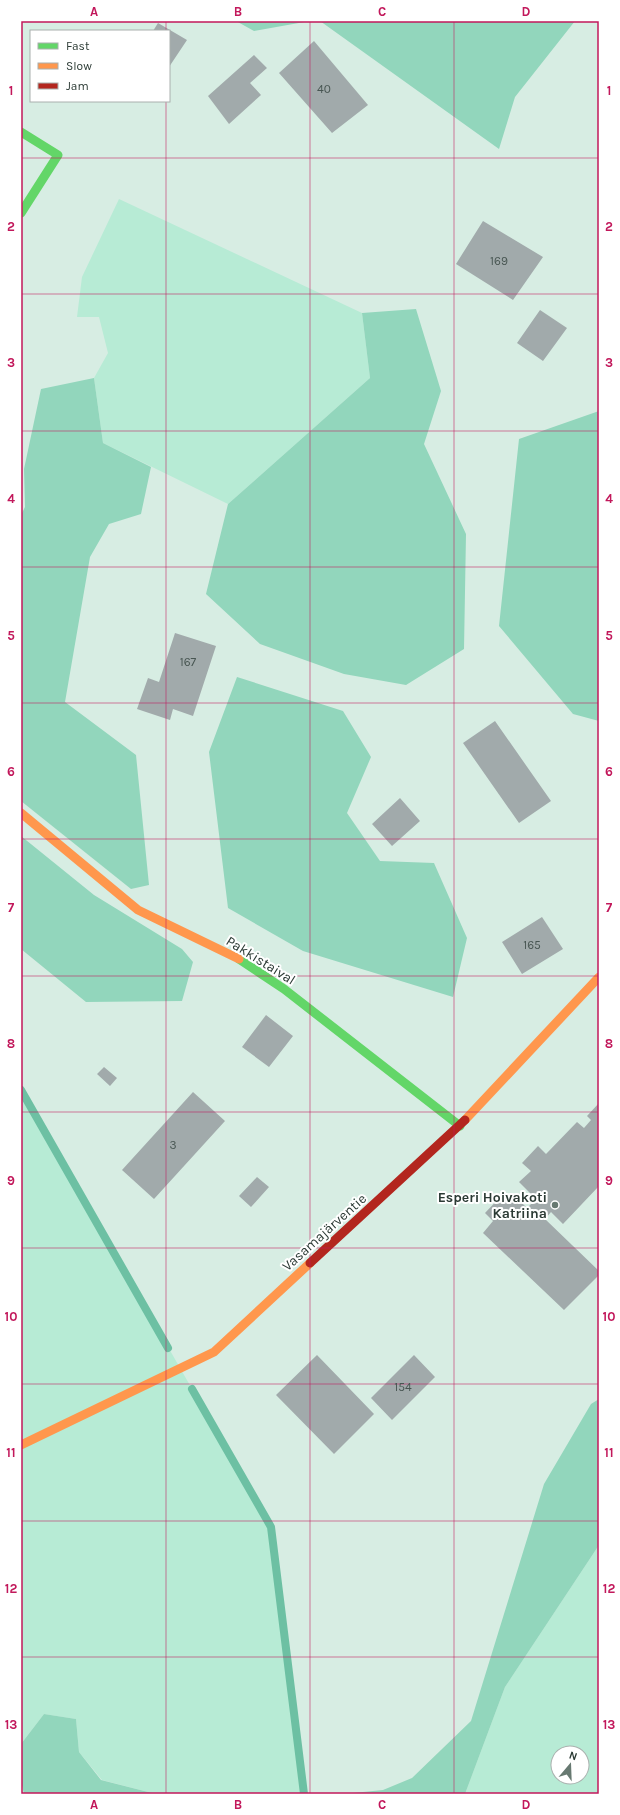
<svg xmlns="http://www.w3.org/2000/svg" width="620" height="1815" font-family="Karla,sans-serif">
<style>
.green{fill:#b7ebd5;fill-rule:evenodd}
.forest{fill:#92d6bc}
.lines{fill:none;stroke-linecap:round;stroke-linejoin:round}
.stream{stroke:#6dc0a3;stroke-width:8}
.building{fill:#a1aaab}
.fast{stroke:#63d668;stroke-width:9}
.slow{stroke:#ff974d;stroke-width:9}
.jam{stroke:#b3261e;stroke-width:9}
.grid{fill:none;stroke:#c2185b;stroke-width:1;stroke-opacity:0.55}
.poi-dot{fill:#677971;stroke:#fff;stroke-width:1.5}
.labels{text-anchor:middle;stroke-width:4;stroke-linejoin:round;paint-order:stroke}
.number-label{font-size:12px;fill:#485652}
.street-label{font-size:14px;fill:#2b3a34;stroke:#fff}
.poi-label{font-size:14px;font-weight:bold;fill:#2b3a34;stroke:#fff;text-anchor:end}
.neatline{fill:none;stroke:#c2185b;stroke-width:1.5}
.grid-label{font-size:13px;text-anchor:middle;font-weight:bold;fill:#c2185b}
</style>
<rect width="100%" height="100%" fill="#d7ede3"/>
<path class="green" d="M 119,199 L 362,313 L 370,378 L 228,504 L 103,443 L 94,378 L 108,353 L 99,317 L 77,317 L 82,277 Z
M 21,1090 L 271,1527 L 304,1794 L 156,1794 L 102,1780 L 79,1752 L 76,1719 L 44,1714 L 21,1744 Z
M 599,1545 L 599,1794 L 465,1794 L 505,1687 ZM 558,1753 L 582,1753 L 582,1777 L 558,1777 Z"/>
<path class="forest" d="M 236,21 L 310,21 L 254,31 Z
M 320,21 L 575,21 L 515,97 L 499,149 Z
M 416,309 L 441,391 L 424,444 L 466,534 L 464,649 L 406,685 L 344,674 L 260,644 L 206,594 L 228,504 L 370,378 L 362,313 Z
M 94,378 L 103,443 L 151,467 L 141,514 L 109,524 L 90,557 L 65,702 L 136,755 L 149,885 L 131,889 L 21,801 L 21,515 L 25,507 L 24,469 L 41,389 Z
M 599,411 L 599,721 L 573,714 L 499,626 L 519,439 Z
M 237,677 L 343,711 L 371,757 L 347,813 L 380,861 L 434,863 L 467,938 L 453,997 L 303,951 L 228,908 L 209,752 Z
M 21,836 L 94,895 L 182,949 L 193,962 L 182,1001 L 86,1002 L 21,949 Z
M 599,1399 L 599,1545 L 505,1687 L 465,1794 L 343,1794 L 383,1790 L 412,1778 L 471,1721 L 544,1484 L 591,1404 Z
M 44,1714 L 76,1719 L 79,1752 L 101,1780 L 156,1794 L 24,1794 L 21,1781 L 21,1744 Z"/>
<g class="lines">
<path class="stream" d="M 21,1090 L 168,1348
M 192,1389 L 271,1527 L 304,1794"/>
</g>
<path class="building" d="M 158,23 L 187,40 L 169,67 L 169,31 L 153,31 Z
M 314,41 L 368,105 L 332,133 L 279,73 Z
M 254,55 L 267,68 L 250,83 L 261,95 L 229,124 L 208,96 Z
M 483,221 L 543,257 L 513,300 L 456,264 Z
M 540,310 L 567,328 L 543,361 L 517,343 Z
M 175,633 L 216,646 L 193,716 L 173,709 L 170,720 L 137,709 L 148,678 L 159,682 Z
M 495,721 L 551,801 L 519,823 L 463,743 Z
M 400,798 L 420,821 L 392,846 L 372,824 Z
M 542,917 L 563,949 L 522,974 L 502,942 Z
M 266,1015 L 293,1036 L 269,1067 L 242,1047 Z
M 104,1067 L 117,1078 L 110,1086 L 97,1074 Z
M 193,1092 L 225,1121 L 154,1199 L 122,1170 Z
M 599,1103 L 599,1186 L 563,1224 L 551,1212 L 545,1219 L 599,1271 L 599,1275 L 564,1310 L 483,1233 L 493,1221 L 485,1213 L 502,1195 L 509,1202 L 515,1196 L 527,1208 L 536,1199 L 519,1182 L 531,1171 L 522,1163 L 538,1146 L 546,1154 L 577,1122 L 584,1128 L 591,1120 L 587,1116 Z
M 257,1177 L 269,1187 L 251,1207 L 239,1196 Z
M 317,1355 L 374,1414 L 334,1454 L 276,1395 Z
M 414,1355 L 435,1377 L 392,1420 L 371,1398 Z"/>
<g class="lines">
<path class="fast" d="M 21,132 L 58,155 L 21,213
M 239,959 L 284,989 L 460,1126"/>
<path class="slow" d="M 21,813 L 138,910 L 239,959
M 465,1120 L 599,977
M 21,1445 L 214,1352 L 310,1263"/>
<path class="jam" d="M 310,1263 L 465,1120"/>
</g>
<path class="grid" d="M 166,21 L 166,31M 310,21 L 310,1794M 454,21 L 454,1794M 166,101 L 166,1794M 21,158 L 599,158M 21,294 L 599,294M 21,431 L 599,431M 21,567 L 599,567M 21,703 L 599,703M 21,839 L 599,839M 21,976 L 599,976M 21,1112 L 599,1112M 21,1248 L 599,1248M 21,1384 L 599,1384M 21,1521 L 599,1521M 21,1657 L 599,1657"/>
<circle class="poi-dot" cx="555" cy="1205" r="4"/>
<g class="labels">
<g class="number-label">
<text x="324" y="93">40</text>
<text x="499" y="265">169</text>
<text x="188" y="666">167</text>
<text x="532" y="949">165</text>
<text x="173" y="1149">3</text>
<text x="403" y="1391">154</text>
</g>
<g class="street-label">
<text transform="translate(261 960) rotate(32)" y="5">Pakkistaival</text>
<text transform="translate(324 1232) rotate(-42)" y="5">Vasamajärventie</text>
</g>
<g class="poi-label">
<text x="547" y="1202">Esperi Hoivakoti<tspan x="547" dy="16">Katriina</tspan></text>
</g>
</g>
<rect width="620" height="1815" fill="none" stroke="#ffffff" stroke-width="44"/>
<rect x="30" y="30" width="140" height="72" fill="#ffffff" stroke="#aab0ae"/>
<rect x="38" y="43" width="20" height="6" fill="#63d668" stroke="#aab0ae"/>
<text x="66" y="50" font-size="12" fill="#2b3a34">Fast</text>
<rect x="38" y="63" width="20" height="6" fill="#ff974d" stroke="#aab0ae"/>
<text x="66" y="70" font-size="12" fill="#2b3a34">Slow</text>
<rect x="38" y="83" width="20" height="6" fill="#b3261e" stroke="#aab0ae"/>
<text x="66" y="90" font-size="12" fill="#2b3a34">Jam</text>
<g transform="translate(570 1765) rotate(19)"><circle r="19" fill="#ffffff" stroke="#aab0ae"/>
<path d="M0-3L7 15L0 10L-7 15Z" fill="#677971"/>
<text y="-6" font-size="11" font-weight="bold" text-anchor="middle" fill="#2b3a34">N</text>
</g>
<rect x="22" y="22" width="576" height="1771" class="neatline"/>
<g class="grid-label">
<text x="94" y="16">A</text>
<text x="238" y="16">B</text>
<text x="382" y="16">C</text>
<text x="526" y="16">D</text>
<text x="11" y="95">1</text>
<text x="609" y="95">1</text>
<text x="11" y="231">2</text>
<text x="609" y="231">2</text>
<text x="11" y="367">3</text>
<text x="609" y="367">3</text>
<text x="11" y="503">4</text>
<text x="609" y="503">4</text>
<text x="11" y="640">5</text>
<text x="609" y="640">5</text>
<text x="11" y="776">6</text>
<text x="609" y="776">6</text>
<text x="11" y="912">7</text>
<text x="609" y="912">7</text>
<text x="11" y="1048">8</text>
<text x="609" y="1048">8</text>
<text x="11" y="1185">9</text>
<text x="609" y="1185">9</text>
<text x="11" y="1321">10</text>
<text x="609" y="1321">10</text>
<text x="11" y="1457">11</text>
<text x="609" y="1457">11</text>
<text x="11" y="1593">12</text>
<text x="609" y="1593">12</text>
<text x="11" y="1729">13</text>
<text x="609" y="1729">13</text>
<text x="94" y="1809">A</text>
<text x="238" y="1809">B</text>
<text x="382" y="1809">C</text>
<text x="526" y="1809">D</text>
</g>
</svg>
